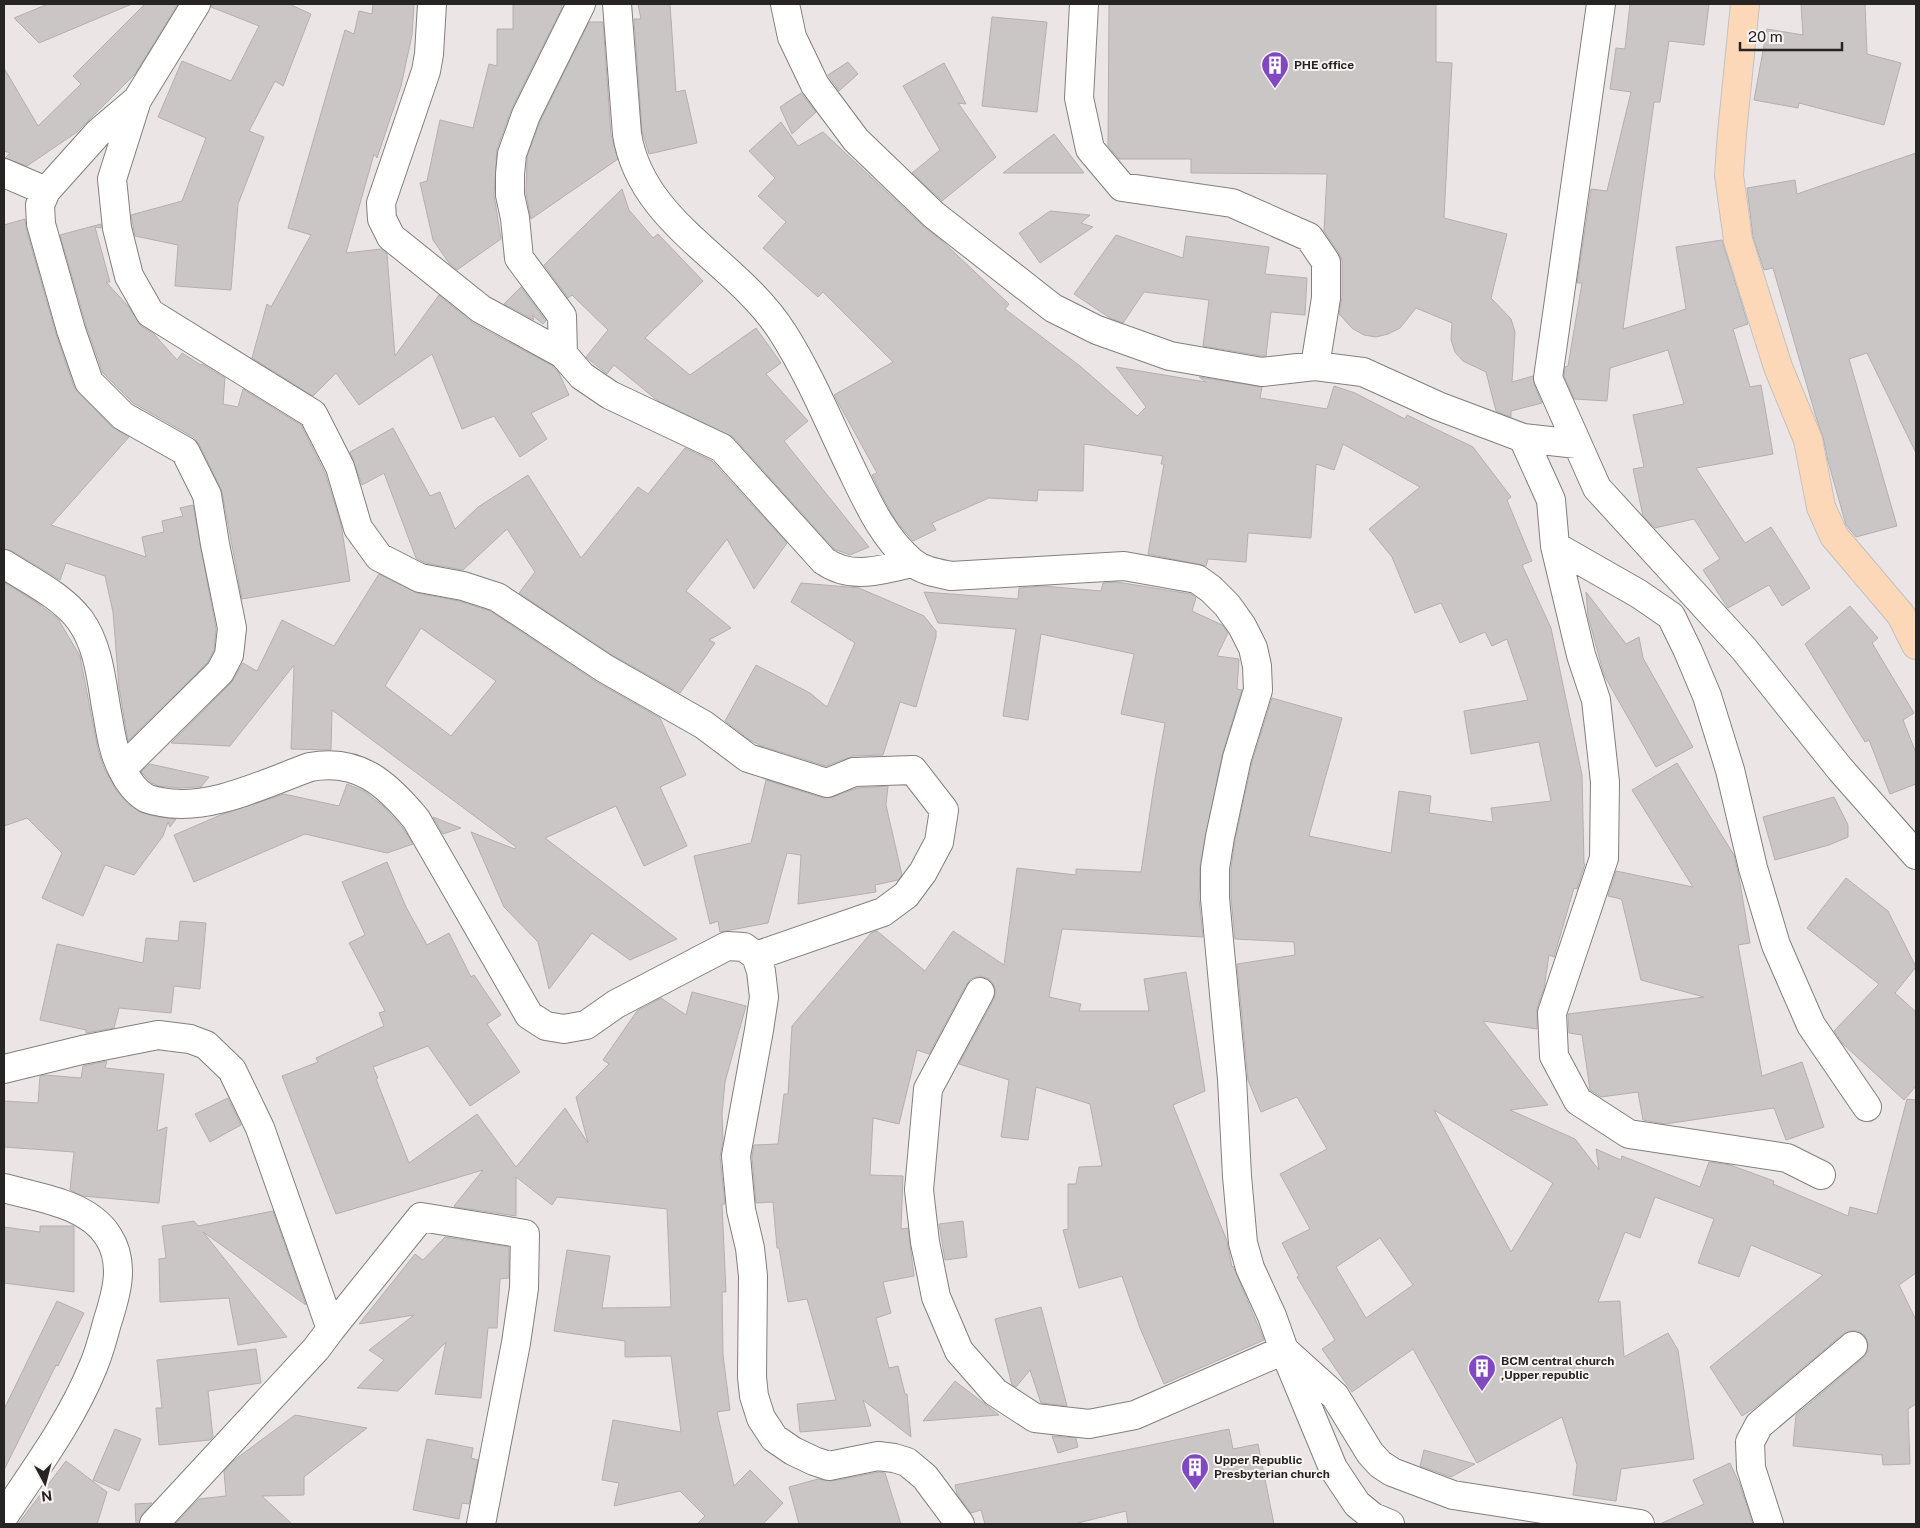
<svg xmlns="http://www.w3.org/2000/svg" width="1920" height="1528" font-family="'Public Sans',sans-serif">
<style>
.building{fill:#cbc6c6;stroke:#b5b0af;fill-rule:evenodd}
.lines{fill:none;stroke-linecap:round;stroke-linejoin:round}
.minor-casing{stroke:#837f7e;stroke-width:30}
.major-casing{stroke:#c2c2c2;stroke-width:30}
.minor{stroke:#fff;stroke-width:28}
.major{stroke:#fcd7b8;stroke-width:28}
.labels{text-anchor:middle;stroke-width:4;stroke-linejoin:round;paint-order:stroke}
.poi-label{font-size:12px;font-weight:bold;fill:#262524;stroke:#f8f4f2;text-anchor:start}
</style>
<rect width="100%" height="100%" fill="#ebe6e5"/>
<path class="building" d="M 48,4 L 132,4 L 39,43 L 14,18 Z
M 145,4 L 178,4 L 135,74 L 77,132 L 27,166 L 5,158 L 10,153 L 4,151 L 4,68 L 38,126 L 81,84 L 73,76 Z
M 212,4 L 289,4 L 311,14 L 283,86 L 275,81 L 249,131 L 264,137 L 238,204 L 231,290 L 175,286 L 178,245 L 135,236 L 131,215 L 182,201 L 206,138 L 158,117 L 182,61 L 231,81 L 259,26 L 211,7 Z
M 373,4 L 414,4 L 412,35 L 401,86 L 377,158 L 374,154 L 346,253 L 381,249 L 387,254 L 395,356 L 439,295 L 473,323 L 553,366 L 559,373 L 569,395 L 531,413 L 547,439 L 520,457 L 494,416 L 462,429 L 432,354 L 359,405 L 336,373 L 313,396 L 252,358 L 267,304 L 271,307 L 311,235 L 288,228 L 345,30 L 354,34 L 359,11 L 372,14 Z
M 513,4 L 562,4 L 562,8 L 512,108 L 497,149 L 494,195 L 501,239 L 457,270 L 449,263 L 433,240 L 420,183 L 427,181 L 440,120 L 473,128 L 489,64 L 497,66 L 497,29 L 513,29 Z
M 638,4 L 670,4 L 676,92 L 685,90 L 697,143 L 649,154 L 642,131 L 634,19 L 641,19 Z
M 1109,4 L 1436,4 L 1436,62 L 1452,63 L 1444,218 L 1507,234 L 1491,298 L 1511,319 L 1515,332 L 1512,382 L 1533,376 L 1534,384 L 1542,403 L 1511,411 L 1511,417 L 1496,411 L 1486,372 L 1463,361 L 1455,352 L 1451,340 L 1452,323 L 1416,308 L 1400,328 L 1388,334 L 1376,337 L 1364,335 L 1353,329 L 1339,314 L 1342,298 L 1342,261 L 1339,253 L 1324,231 L 1327,174 L 1191,173 L 1191,159 L 1119,159 L 1108,146 Z
M 1630,4 L 1709,4 L 1704,45 L 1669,41 L 1660,102 L 1654,102 L 1623,329 L 1686,309 L 1676,247 L 1722,240 L 1748,324 L 1733,329 L 1750,387 L 1761,385 L 1773,454 L 1696,468 L 1745,543 L 1771,527 L 1810,588 L 1782,606 L 1769,585 L 1728,608 L 1703,570 L 1720,559 L 1694,519 L 1655,528 L 1643,516 L 1633,469 L 1644,467 L 1633,415 L 1684,404 L 1668,350 L 1610,368 L 1607,401 L 1574,399 L 1564,376 L 1565,367 L 1568,366 L 1582,283 L 1577,283 L 1591,189 L 1607,191 L 1631,92 L 1610,89 L 1616,48 L 1625,49 Z
M 1801,4 L 1865,4 L 1867,54 L 1901,63 L 1884,125 L 1799,103 L 1798,108 L 1754,100 L 1767,29 L 1803,35 Z
M 992,17 L 1047,22 L 1037,112 L 982,106 Z
M 589,22 L 603,22 L 611,135 L 618,159 L 531,219 L 526,193 L 527,157 L 540,121 Z
M 848,62 L 858,74 L 839,91 L 828,75 Z
M 944,63 L 966,104 L 958,103 L 996,157 L 942,201 L 912,173 L 940,150 L 903,86 Z
M 801,93 L 816,112 L 792,134 L 780,107 Z
M 781,122 L 798,146 L 823,132 L 923,226 L 941,240 L 1009,304 L 1005,309 L 1080,366 L 1137,416 L 1146,407 L 1116,367 L 1206,382 L 1199,377 L 1262,387 L 1260,398 L 1327,409 L 1334,386 L 1355,393 L 1405,419 L 1407,415 L 1473,447 L 1511,497 L 1507,500 L 1532,561 L 1522,565 L 1551,628 L 1582,775 L 1584,864 L 1585,864 L 1577,889 L 1574,888 L 1554,957 L 1549,955 L 1544,988 L 1537,1008 L 1537,1029 L 1483,1021 L 1548,1105 L 1510,1110 L 1575,1139 L 1599,1170 L 1596,1149 L 1621,1160 L 1622,1156 L 1700,1187 L 1709,1162 L 1730,1165 L 1774,1181 L 1773,1184 L 1848,1216 L 1850,1207 L 1877,1214 L 1907,1099 L 1916,1100 L 1916,1273 L 1899,1285 L 1916,1320 L 1916,1404 L 1908,1409 L 1910,1464 L 1883,1465 L 1882,1455 L 1793,1446 L 1796,1415 L 1863,1358 L 1867,1352 L 1868,1344 L 1865,1336 L 1858,1331 L 1850,1331 L 1843,1334 L 1756,1407 L 1742,1416 L 1710,1367 L 1823,1275 L 1751,1245 L 1739,1277 L 1698,1263 L 1714,1219 L 1655,1197 L 1640,1238 L 1625,1232 L 1598,1302 L 1620,1301 L 1624,1357 L 1668,1333 L 1678,1350 L 1694,1459 L 1621,1469 L 1616,1501 L 1573,1495 L 1577,1465 L 1562,1417 L 1477,1463 L 1413,1349 L 1352,1392 L 1322,1349 L 1335,1340 L 1297,1277 L 1299,1276 L 1282,1243 L 1310,1229 L 1280,1174 L 1327,1149 L 1297,1097 L 1261,1112 L 1248,1080 L 1237,964 L 1295,955 L 1294,942 L 1235,939 L 1231,897 L 1231,869 L 1235,840 L 1252,762 L 1272,698 L 1342,718 L 1309,836 L 1391,853 L 1399,791 L 1431,796 L 1429,813 L 1493,822 L 1491,808 L 1551,801 L 1539,742 L 1471,754 L 1464,711 L 1528,700 L 1507,639 L 1492,646 L 1485,632 L 1460,643 L 1441,603 L 1415,613 L 1392,557 L 1369,529 L 1420,487 L 1343,444 L 1334,470 L 1316,464 L 1311,538 L 1248,533 L 1246,562 L 1208,559 L 1206,566 L 1148,554 L 1164,464 L 1161,464 L 1163,456 L 1084,444 L 1083,491 L 1038,490 L 1037,501 L 989,498 L 932,523 L 936,530 L 913,541 L 896,521 L 882,496 L 872,475 L 877,473 L 834,395 L 893,362 L 823,292 L 818,297 L 763,248 L 786,222 L 758,196 L 775,178 L 749,151 ZM 1434,1110 L 1553,1183 L 1511,1252 ZM 1380,1238 L 1413,1285 L 1366,1318 L 1336,1267 Z
M 1054,134 L 1084,173 L 1003,173 Z
M 1916,153 L 1916,453 L 1867,353 L 1849,359 L 1897,526 L 1856,537 L 1846,525 L 1828,461 L 1823,437 L 1816,417 L 1773,268 L 1764,270 L 1753,237 L 1747,188 L 1795,180 L 1797,194 Z
M 622,189 L 629,210 L 653,238 L 658,234 L 703,281 L 645,338 L 690,375 L 756,328 L 781,363 L 766,374 L 808,421 L 784,441 L 869,547 L 850,555 L 834,549 L 733,437 L 658,401 L 614,365 L 607,374 L 586,357 L 608,330 L 572,295 L 568,298 L 544,265 Z
M 1050,211 L 1090,215 L 1081,223 L 1093,227 L 1040,263 L 1019,233 Z
M 25,219 L 26,228 L 56,334 L 74,387 L 112,427 L 129,437 L 51,525 L 146,557 L 142,537 L 164,532 L 162,521 L 183,516 L 180,508 L 193,505 L 216,629 L 214,650 L 207,663 L 128,741 L 119,687 L 113,612 L 105,576 L 66,563 L 60,580 L 12,551 L 4,549 L 4,225 Z
M 101,224 L 101,228 L 95,227 L 110,282 L 106,282 L 128,306 L 141,326 L 153,333 L 177,360 L 182,353 L 201,365 L 202,364 L 225,378 L 223,404 L 238,407 L 243,389 L 301,425 L 325,473 L 341,524 L 350,581 L 242,599 L 222,492 L 199,444 L 193,437 L 133,403 L 103,373 L 86,325 L 60,235 Z
M 1116,235 L 1183,258 L 1186,236 L 1269,247 L 1265,274 L 1307,278 L 1305,315 L 1271,312 L 1266,356 L 1262,356 L 1203,346 L 1209,300 L 1144,292 L 1123,323 L 1110,318 L 1074,294 Z
M 521,287 L 546,321 L 543,324 L 532,315 L 534,320 L 504,304 Z
M 393,428 L 430,496 L 440,492 L 455,529 L 478,507 L 528,475 L 581,558 L 638,487 L 648,494 L 685,448 L 712,461 L 787,543 L 754,589 L 727,539 L 686,591 L 731,628 L 709,640 L 715,643 L 680,693 L 612,655 L 519,593 L 535,572 L 507,529 L 463,570 L 425,563 L 416,558 L 384,473 L 362,485 L 350,452 Z
M 379,574 L 417,593 L 459,601 L 490,611 L 595,681 L 660,718 L 686,775 L 660,787 L 687,846 L 644,866 L 616,806 L 545,838 L 677,939 L 630,960 L 592,933 L 549,989 L 538,942 L 504,907 L 471,832 L 515,849 L 516,847 L 332,710 L 331,750 L 291,749 L 294,665 L 230,746 L 171,743 L 231,683 L 243,663 L 257,671 L 282,620 L 334,646 ZM 421,628 L 496,681 L 451,736 L 385,686 Z
M 4,582 L 36,602 L 58,619 L 80,656 L 98,750 L 104,768 L 117,791 L 128,804 L 140,812 L 158,817 L 176,819 L 170,827 L 168,822 L 163,836 L 134,875 L 105,865 L 83,916 L 42,898 L 62,853 L 27,818 L 4,826 Z
M 1117,582 L 1191,594 L 1196,598 L 1192,611 L 1222,625 L 1228,633 L 1217,656 L 1239,659 L 1237,689 L 1242,690 L 1222,755 L 1200,866 L 1199,899 L 1203,937 L 1062,929 L 1049,997 L 1081,1004 L 1079,1011 L 1149,1011 L 1144,979 L 1186,972 L 1205,1091 L 1173,1105 L 1227,1241 L 1232,1267 L 1233,1266 L 1264,1340 L 1164,1384 L 1140,1328 L 1122,1276 L 1079,1288 L 1063,1230 L 1068,1229 L 1068,1184 L 1076,1184 L 1079,1167 L 1102,1166 L 1090,1104 L 1036,1087 L 1028,1140 L 1001,1137 L 1009,1080 L 959,1064 L 994,999 L 996,992 L 993,983 L 987,978 L 979,976 L 971,979 L 966,985 L 929,1054 L 917,1050 L 899,1124 L 873,1118 L 870,1175 L 903,1176 L 901,1229 L 908,1228 L 914,1276 L 883,1282 L 891,1313 L 876,1318 L 889,1368 L 898,1366 L 905,1394 L 907,1394 L 911,1437 L 863,1400 L 871,1426 L 800,1432 L 797,1404 L 836,1400 L 807,1299 L 788,1302 L 779,1248 L 777,1248 L 773,1202 L 756,1203 L 752,1157 L 754,1145 L 778,1144 L 784,1094 L 788,1094 L 792,1026 L 871,933 L 877,931 L 925,971 L 953,931 L 1004,965 L 1017,868 L 1076,875 L 1076,869 L 1141,872 L 1155,779 L 1165,723 L 1121,714 L 1134,654 L 1041,634 L 1028,720 L 1003,716 L 1016,629 L 938,623 L 924,592 L 1018,599 L 1019,588 L 1043,586 L 1101,591 L 1103,583 Z
M 801,583 L 859,588 L 924,616 L 936,631 L 936,637 L 916,707 L 900,702 L 883,755 L 853,756 L 826,766 L 761,746 L 748,739 L 725,721 L 756,665 L 810,693 L 827,707 L 855,643 L 791,602 Z
M 1586,592 L 1626,644 L 1639,637 L 1643,658 L 1693,747 L 1656,767 L 1604,675 L 1588,616 Z
M 1850,606 L 1878,638 L 1872,643 L 1914,713 L 1903,720 L 1916,753 L 1916,784 L 1890,794 L 1869,740 L 1865,742 L 1805,644 Z
M 1677,763 L 1734,855 L 1739,877 L 1750,943 L 1738,945 L 1762,1076 L 1802,1062 L 1824,1127 L 1786,1140 L 1774,1108 L 1665,1124 L 1643,1120 L 1638,1092 L 1601,1097 L 1590,1090 L 1582,1035 L 1569,1033 L 1568,1014 L 1704,997 L 1641,980 L 1622,901 L 1621,899 L 1608,896 L 1616,871 L 1693,887 L 1632,790 Z
M 150,764 L 209,777 L 201,787 L 196,787 L 180,788 L 158,786 L 152,783 L 141,772 Z
M 766,780 L 823,798 L 833,797 L 857,788 L 888,786 L 886,805 L 902,875 L 898,880 L 875,885 L 876,892 L 798,904 L 801,855 L 787,853 L 768,923 L 720,932 L 718,921 L 710,924 L 694,856 L 751,843 Z
M 347,784 L 364,791 L 383,806 L 403,828 L 413,844 L 387,853 L 305,834 L 194,882 L 174,835 L 223,814 L 284,794 L 339,806 Z
M 1834,797 L 1848,825 L 1848,837 L 1829,845 L 1775,860 L 1763,817 Z
M 433,817 L 461,828 L 443,834 Z
M 387,862 L 406,907 L 427,945 L 449,933 L 471,977 L 474,975 L 501,1015 L 487,1024 L 520,1072 L 470,1106 L 428,1046 L 373,1067 L 378,1078 L 376,1079 L 409,1163 L 477,1114 L 516,1167 L 565,1108 L 588,1143 L 576,1097 L 609,1064 L 603,1060 L 637,1011 L 661,998 L 686,1015 L 692,992 L 746,1006 L 725,1082 L 722,1114 L 723,1141 L 720,1157 L 725,1204 L 722,1204 L 726,1292 L 722,1292 L 723,1355 L 730,1410 L 717,1412 L 734,1486 L 750,1470 L 783,1503 L 763,1524 L 697,1524 L 705,1516 L 680,1491 L 614,1506 L 619,1483 L 602,1480 L 613,1420 L 681,1432 L 671,1356 L 625,1357 L 625,1341 L 554,1331 L 567,1250 L 610,1256 L 602,1308 L 671,1307 L 667,1209 L 557,1197 L 552,1205 L 516,1177 L 516,1216 L 455,1207 L 454,1206 L 483,1170 L 336,1214 L 282,1076 L 318,1062 L 316,1058 L 384,1026 L 379,1013 L 385,1011 L 349,943 L 365,935 L 342,882 Z
M 1846,878 L 1888,911 L 1916,967 L 1895,993 L 1916,1012 L 1916,1086 L 1904,1100 L 1843,1044 L 1834,1031 L 1879,984 L 1807,928 Z
M 180,921 L 206,923 L 200,989 L 174,986 L 171,1013 L 119,1008 L 114,1028 L 86,1033 L 86,1030 L 40,1020 L 57,944 L 143,963 L 146,938 L 178,941 Z
M 107,1061 L 105,1068 L 164,1074 L 157,1131 L 167,1127 L 159,1203 L 83,1196 L 70,1190 L 74,1152 L 4,1147 L 4,1101 L 38,1103 L 40,1076 L 45,1075 L 81,1078 L 83,1066 Z
M 228,1098 L 241,1125 L 210,1142 L 195,1114 Z
M 273,1211 L 306,1305 L 203,1232 L 287,1337 L 238,1345 L 229,1298 L 160,1302 L 159,1259 L 166,1258 L 162,1226 L 194,1221 L 198,1226 Z
M 963,1221 L 967,1257 L 945,1260 L 939,1224 Z
M 40,1226 L 74,1226 L 74,1292 L 4,1283 L 4,1227 L 40,1232 Z
M 445,1237 L 509,1247 L 509,1278 L 500,1279 L 497,1328 L 488,1328 L 481,1398 L 435,1394 L 446,1342 L 398,1391 L 357,1388 L 384,1360 L 369,1350 L 414,1315 L 359,1324 L 415,1254 L 423,1260 Z
M 57,1301 L 84,1313 L 58,1366 L 56,1365 L 4,1470 L 4,1409 Z
M 1041,1307 L 1067,1406 L 1041,1403 L 1030,1370 L 1016,1387 L 1012,1385 L 995,1319 Z
M 256,1349 L 261,1383 L 208,1391 L 213,1437 L 210,1440 L 159,1445 L 156,1408 L 162,1408 L 157,1360 Z
M 955,1381 L 986,1405 L 999,1415 L 923,1421 Z
M 295,1415 L 367,1428 L 304,1477 L 304,1495 L 262,1496 L 292,1524 L 175,1524 L 199,1499 L 226,1496 L 224,1471 L 233,1461 Z
M 115,1429 L 141,1439 L 119,1491 L 93,1480 Z
M 1229,1429 L 1233,1449 L 1258,1444 L 1274,1524 L 1128,1524 L 1126,1511 L 1074,1524 L 985,1524 L 981,1510 L 971,1513 L 957,1494 L 955,1485 Z
M 1052,1436 L 1076,1438 L 1078,1447 L 1058,1453 Z
M 427,1439 L 473,1448 L 471,1458 L 478,1460 L 469,1504 L 462,1503 L 459,1519 L 413,1510 Z
M 1424,1450 L 1475,1464 L 1451,1477 L 1420,1466 Z
M 66,1461 L 107,1492 L 97,1524 L 18,1524 Z
M 1730,1463 L 1740,1485 L 1753,1524 L 1660,1524 L 1704,1504 L 1693,1480 Z
M 879,1472 L 885,1473 L 901,1524 L 799,1524 L 789,1487 L 818,1479 L 832,1481 Z
M 152,1503 L 142,1514 L 139,1524 L 136,1524 L 135,1504 Z"/>
<g class="lines">
<g class="minor-casing">
<path id="minor" d="M 196,4 L 137,100 L 112,179 L 117,228 L 129,276 L 150,313 L 313,414 L 340,467 L 358,528 L 379,557 L 420,578 L 463,586 L 497,597 L 604,668 L 704,725 L 748,758 L 827,783 L 854,772 L 913,770 L 944,810 L 939,842 L 923,872 L 906,895 L 883,912 L 756,956
M 432,4 L 429,54 L 426,71 L 381,203 L 382,219 L 391,237 L 481,309 L 563,354 L 582,376 L 610,395 L 722,448 L 824,561 C 853,581 881,569 913,563
M 617,4 L 627,134 C 641,224 738,261 783,333 C 809,374 828,420 849,464 C 866,499 882,537 912,562 C 923,571 937,573 951,576 L 1124,566 L 1197,579 L 1211,589 L 1227,605 L 1242,626 L 1253,648 L 1257,666 L 1258,690 L 1237,758 L 1220,837 L 1215,868 L 1215,898 L 1232,1079 L 1237,1176 L 1243,1243 L 1250,1268 L 1272,1316 L 1284,1350 L 1333,1468 L 1357,1504 L 1373,1517 L 1390,1524
M 785,4 L 792,37 L 815,85 L 856,140 L 934,215 L 1053,308 L 1097,330 L 1170,356 L 1262,372 L 1315,366 L 1363,372 L 1438,406 L 1523,438 L 1577,444
M 1084,4 L 1079,98 L 1090,149 L 1122,187 L 1232,203 L 1309,237 L 1326,262 L 1326,298 L 1315,366
M 1601,4 L 1548,378 L 1597,488 L 1744,649 L 1840,769 L 1916,855
M 4,173 L 46,191
M 563,354 L 562,316 L 519,258 L 515,218 L 510,195 L 510,174 L 512,154 L 526,115 L 581,4
M 1523,438 L 1551,500 L 1555,546 L 1639,594 L 1671,616 L 1688,651 L 1707,696 L 1730,770 L 1753,868 L 1776,945 L 1811,1025 L 1867,1107
M 1555,546 L 1581,655 L 1596,700 L 1605,782 L 1604,858 L 1552,1013 L 1554,1056 L 1578,1101 L 1629,1134 L 1787,1158 L 1821,1175
M 4,564 C 30,581 61,595 80,620 C 98,645 101,677 106,707 C 110,727 112,750 122,769 C 127,780 136,792 146,798 C 150,800 156,801 161,802 C 209,812 265,783 310,767 C 359,758 387,784 416,819 L 529,1015 L 546,1026 L 564,1029 L 586,1025 L 616,1004 L 727,946 L 744,947 L 756,956 L 761,971 L 764,997 L 759,1030 L 736,1156 L 741,1210 L 750,1248 L 753,1276 L 752,1377 L 754,1396 L 761,1418 L 774,1438 L 793,1451 L 814,1461 L 829,1466 L 878,1456 L 894,1458 L 907,1462 L 925,1477 L 960,1524
M 122,769 L 220,672 L 229,655 L 232,628 L 215,544 L 207,495 L 185,451 L 123,416 L 89,382 L 71,330 L 41,224 L 40,205 L 46,191 L 98,133 L 137,100
M 980,992 L 928,1089 L 919,1190 L 925,1242 L 936,1297 L 959,1351 L 995,1392 L 1035,1418 L 1089,1424 L 1135,1415 L 1284,1350 L 1335,1396 L 1370,1453 L 1380,1464 L 1392,1472 L 1453,1495 L 1640,1524
M 4,1069 L 82,1050 L 158,1035 L 190,1039 L 206,1045 L 232,1070 L 260,1128 L 331,1329 L 316,1349 L 154,1524
M 4,1188 C 38,1198 87,1203 108,1236 C 126,1263 116,1295 107,1323 C 103,1338 99,1353 93,1367 C 71,1421 36,1468 4,1516
M 331,1329 L 421,1217 L 525,1234 L 524,1288 L 516,1343 L 481,1524
M 1769,1524 L 1751,1468 L 1750,1442 L 1759,1425 L 1853,1346"/>
</g>
<g class="major-casing">
<path id="major" d="M 1745,4 L 1732,133 L 1729,175 L 1738,240 L 1778,367 L 1808,440 L 1821,507 L 1834,536 L 1901,615 L 1916,645"/>
</g>
<use href="#minor" class="minor"/>
<use href="#major" class="major"/>
</g>
<defs>
<g id="building-pin" transform="scale(1.4375)"><path d="M0 17L-7.5 6A9.5 9.5 0 1 1 7.5 6Z" fill="#8149c0" stroke="#f8f4f2"/><path d="M-4-6H4V6H1V3H-1V6H-4ZM-2.5-4.3h1.7v1.8h-1.7ZM.8-4.3h1.7v1.8H.8ZM-2.5-1h1.7V.8h-1.7ZM.8-1h1.7V.8H.8Z" fill="#fff"/></g>
</defs>
<g fill-rule="evenodd">
<use href="#building-pin" x="1275" y="65"/>
<use href="#building-pin" x="1482" y="1368"/>
<use href="#building-pin" x="1195" y="1467"/>
</g>
<g class="labels">
<g class="poi-label">
<text x="1294" y="69">PHE office</text>
<text x="1501" y="1365">BCM central church<tspan x="1501" dy="14">,Upper republic</tspan></text>
<text x="1214" y="1464">Upper Republic<tspan x="1214" dy="14">Presbyterian church</tspan></text>
</g>
</g>
<rect width="1920" height="1528" fill="none" stroke="#262524" stroke-width="10"/>
<g transform="translate(45 1483) rotate(173)" stroke="#f8f4f2" stroke-width="4" paint-order="stroke">
<path d="M0-4L9 19L0 12L-9 19Z" fill="#262524"/>
<text y="-8" font-size="14" font-weight="bold" text-anchor="middle" fill="#262524">N</text>
</g>
<path d="M1740 42v8h102v-8" fill="none" stroke="#262524" stroke-width="2.5"/>
<text x="1748" y="42" font-size="15" fill="#262524" stroke="#f8f4f2" stroke-width="4" paint-order="stroke">20 m</text>
</svg>
